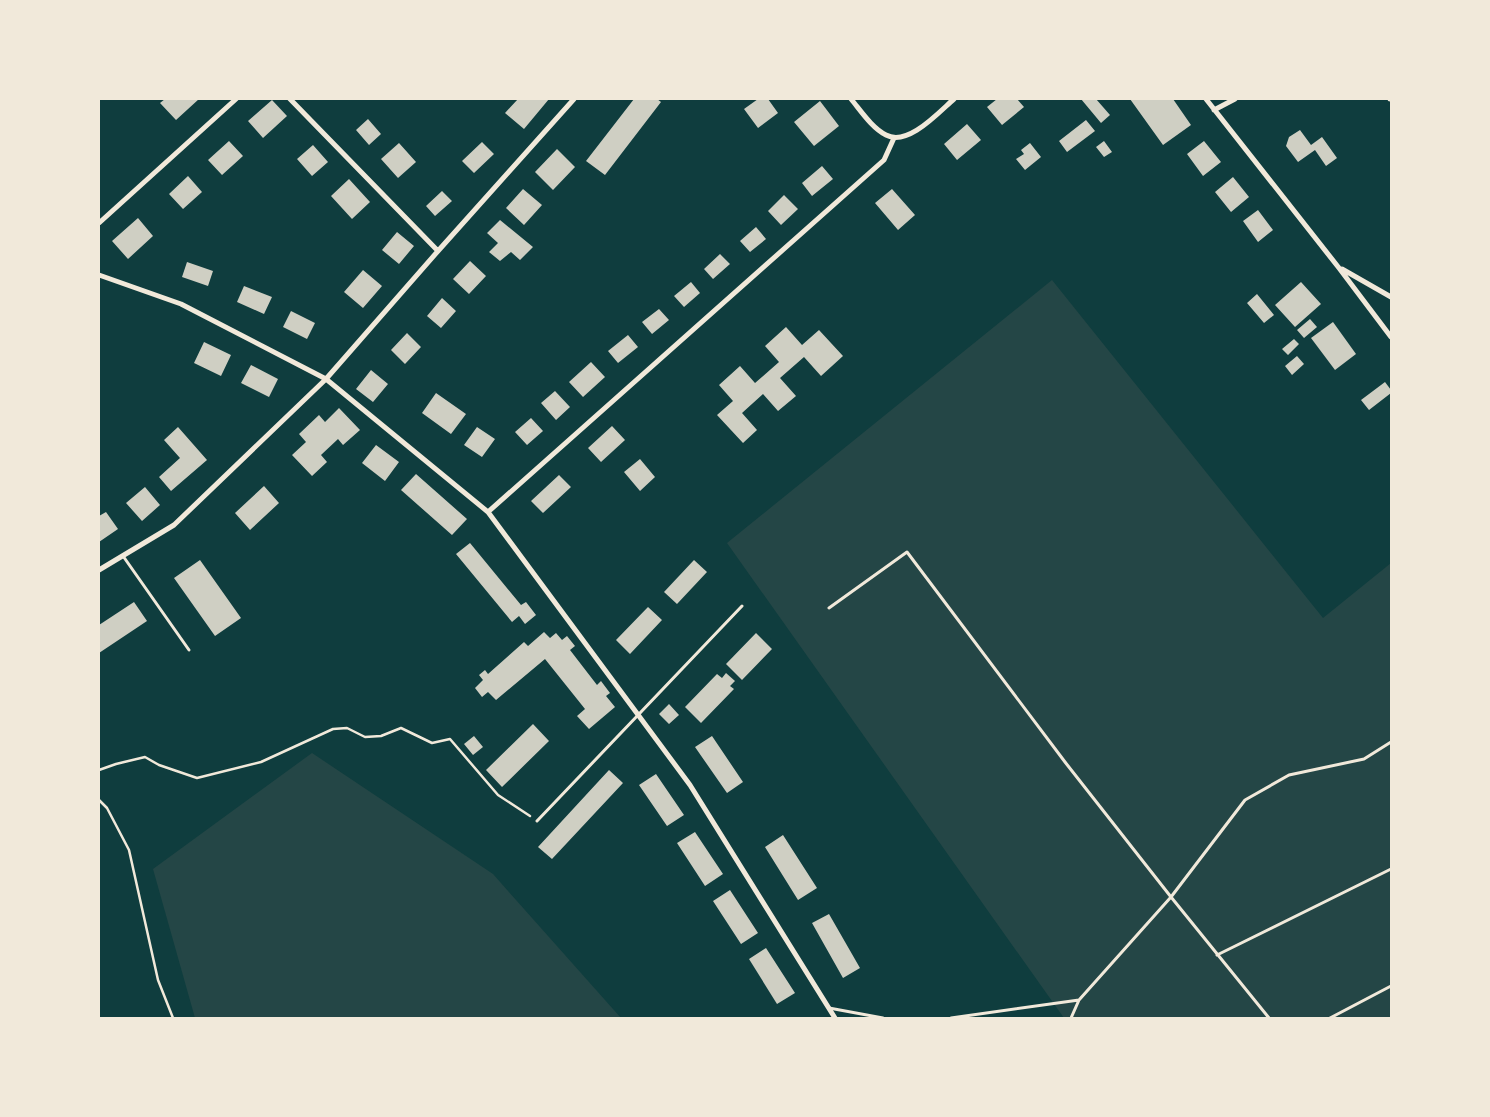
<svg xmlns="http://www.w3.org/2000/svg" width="1490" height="1117" font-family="Barlow,sans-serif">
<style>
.green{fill:#244646}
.building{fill:#cfcfc3}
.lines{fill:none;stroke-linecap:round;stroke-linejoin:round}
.path{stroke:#f1e9da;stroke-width:2.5}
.service{stroke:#f1e9da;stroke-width:3}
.minor{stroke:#f1e9da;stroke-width:5}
</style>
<rect width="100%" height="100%" fill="#0f3d3e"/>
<path class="green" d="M 1052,280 L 1323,618 L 1391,563 L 1391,1018 L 1064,1018 L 727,543 Z
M 312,753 L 493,874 L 621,1018 L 195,1018 L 153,869 Z"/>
<path class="building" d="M 165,99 L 199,99 L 176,120 L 160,103 Z
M 518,99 L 549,99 L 524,129 L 505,113 Z
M 634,99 L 657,99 L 661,102 L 605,175 L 586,161 Z
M 758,99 L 768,99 L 778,113 L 758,128 L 744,109 Z
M 997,99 L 1017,99 L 1024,107 L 1002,125 L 987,107 Z
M 1081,99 L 1096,99 L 1110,115 L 1101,123 Z
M 1130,99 L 1173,99 L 1191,125 L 1163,145 Z
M 272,100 L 287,116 L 263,138 L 248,121 Z
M 820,101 L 839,126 L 814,146 L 794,122 Z
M 368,119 L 381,134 L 369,145 L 356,130 Z
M 1086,120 L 1095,131 L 1067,152 L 1059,141 Z
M 967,124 L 981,140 L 957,160 L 944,144 Z
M 1300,130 L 1311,145 L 1322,137 L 1337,158 L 1326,166 L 1315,150 L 1298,162 L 1286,146 L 1289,137 Z
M 229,141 L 243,156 L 222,175 L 208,160 Z
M 1104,141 L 1112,152 L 1104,157 L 1096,147 Z
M 1204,141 L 1221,162 L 1203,176 L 1187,154 Z
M 482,142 L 494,154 L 474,173 L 462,161 Z
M 399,143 L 416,162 L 398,178 L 381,159 Z
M 1030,143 L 1041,157 L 1025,170 L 1016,159 L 1024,154 L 1021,150 Z
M 313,145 L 328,162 L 312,176 L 297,159 Z
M 557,149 L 575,167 L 553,190 L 535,172 Z
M 822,166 L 833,179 L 812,196 L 802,183 Z
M 188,176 L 202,192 L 183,209 L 169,194 Z
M 1233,177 L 1249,197 L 1231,212 L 1215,192 Z
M 349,179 L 370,202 L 352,219 L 331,196 Z
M 523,189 L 542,205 L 524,225 L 506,208 Z
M 892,189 L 915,215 L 898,230 L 875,203 Z
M 442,191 L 452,201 L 435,216 L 426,206 Z
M 784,195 L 798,209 L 781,225 L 768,211 Z
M 1258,210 L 1273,230 L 1258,242 L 1243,221 Z
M 138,218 L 153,236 L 128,259 L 112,241 Z
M 500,220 L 533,247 L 520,260 L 511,252 L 500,261 L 489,252 L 498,243 L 487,233 Z
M 756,227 L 766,239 L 750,252 L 740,241 Z
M 397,232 L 414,246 L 399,264 L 382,250 Z
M 720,254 L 730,264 L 713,279 L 704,269 Z
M 470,261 L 486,276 L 469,294 L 453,279 Z
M 187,262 L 213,271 L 208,286 L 182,277 Z
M 363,270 L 382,286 L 363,308 L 344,292 Z
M 691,282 L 700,293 L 684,307 L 674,296 Z
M 1301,282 L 1321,304 L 1295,327 L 1275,305 Z
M 244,286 L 272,297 L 264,314 L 237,302 Z
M 1257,294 L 1274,315 L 1264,323 L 1247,303 Z
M 442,298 L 456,311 L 441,328 L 427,316 Z
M 659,309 L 669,320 L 652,334 L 642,322 Z
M 291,311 L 315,323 L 307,339 L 283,327 Z
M 1310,319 L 1317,327 L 1304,338 L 1297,330 Z
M 1333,322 L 1356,354 L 1335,370 L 1311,338 Z
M 786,327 L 802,345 L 819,330 L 843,356 L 821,376 L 804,357 L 780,378 L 796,396 L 778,411 L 763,394 L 742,413 L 757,430 L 743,443 L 717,415 L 733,401 L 719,385 L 740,366 L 755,383 L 779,362 L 765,346 Z
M 407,333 L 421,347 L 405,364 L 391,350 Z
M 628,335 L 638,347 L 618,363 L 608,351 Z
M 1294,339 L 1299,344 L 1288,355 L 1282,349 Z
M 204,342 L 231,355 L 221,376 L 194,363 Z
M 1297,356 L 1304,364 L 1292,375 L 1285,366 Z
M 591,362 L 605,377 L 583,397 L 569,382 Z
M 251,365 L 278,379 L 269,397 L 241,383 Z
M 371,370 L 388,384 L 373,402 L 356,389 Z
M 1385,382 L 1391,390 L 1391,393 L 1369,410 L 1361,400 Z
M 555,391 L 570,407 L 556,420 L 541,403 Z
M 436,393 L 466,414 L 451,434 L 422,413 Z
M 339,408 L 360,430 L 343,445 L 338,439 L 321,455 L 327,462 L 312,476 L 292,455 L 306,442 L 299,434 L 319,415 L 325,422 Z
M 531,418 L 543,431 L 527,445 L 515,432 Z
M 612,426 L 625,440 L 601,462 L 588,448 Z
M 178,427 L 207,460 L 171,491 L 159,477 L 180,458 L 164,440 Z
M 477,427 L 495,439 L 482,457 L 464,445 Z
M 376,445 L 399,462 L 385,481 L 362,463 Z
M 640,459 L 655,477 L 640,491 L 624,472 Z
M 416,474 L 467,519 L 452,535 L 401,490 Z
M 559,475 L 571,487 L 543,513 L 531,501 Z
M 264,486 L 279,503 L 250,530 L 235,513 Z
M 145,487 L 160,505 L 142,521 L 126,503 Z
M 106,512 L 118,529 L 99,542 L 99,516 Z
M 470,543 L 521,605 L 526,602 L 536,615 L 525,624 L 519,616 L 512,622 L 456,554 Z
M 200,560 L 241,618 L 215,636 L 174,578 Z
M 694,560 L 707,572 L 677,604 L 664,592 Z
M 134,602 L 147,621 L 99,653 L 99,625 Z
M 648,607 L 662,620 L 630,654 L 616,640 Z
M 544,632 L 550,638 L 556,633 L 562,640 L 567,636 L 575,646 L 570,650 L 597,685 L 601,681 L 610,693 L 606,696 L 615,707 L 589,729 L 577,716 L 585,709 L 545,659 L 496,700 L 488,692 L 482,697 L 475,688 L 483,680 L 479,675 L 485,670 L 488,674 L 524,642 L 528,646 Z
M 756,633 L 772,649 L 742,680 L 726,664 Z
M 726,673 L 735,681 L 730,686 L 734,689 L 701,723 L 685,707 L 717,674 L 722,678 Z
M 669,704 L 679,715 L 669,724 L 659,714 Z
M 533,724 L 549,741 L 502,787 L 486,770 Z
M 474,736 L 483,747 L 473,755 L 464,744 Z
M 712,736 L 743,782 L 727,793 L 695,747 Z
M 609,770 L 623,783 L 552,859 L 538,847 Z
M 656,774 L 684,815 L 667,826 L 639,785 Z
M 695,832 L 723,874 L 705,886 L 677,843 Z
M 783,835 L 817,888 L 798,900 L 765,847 Z
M 730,890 L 758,933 L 741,944 L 713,901 Z
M 829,914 L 860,968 L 843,978 L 812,923 Z
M 766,948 L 795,993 L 777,1004 L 749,959 Z"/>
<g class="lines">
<path class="path" d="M 99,770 L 116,764 L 145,757 L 159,765 L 197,778 L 261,762 L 333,729 L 347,728 L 365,737 L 381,736 L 401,728 L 432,743 L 450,739 L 498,795 L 530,816
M 99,800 L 107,808 L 129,850 L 158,980 L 173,1018"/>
<path class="service" d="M 123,556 L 189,650
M 829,608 L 907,552 L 1065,762 L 1171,897 L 1245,800 L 1289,775 L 1364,759 L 1391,742
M 537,821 L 742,606
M 1217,955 L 1391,869
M 829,1008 L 883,1018
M 951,1018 L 1079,1000 L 1171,897 L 1269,1018
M 1071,1018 L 1079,1000
M 1330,1018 L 1391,986"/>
<path class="minor" d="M 290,99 L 438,251
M 851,99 C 861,111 872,128 886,135 C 908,147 939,112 954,99
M 1206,99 L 1339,268 L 1391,337
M 1390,99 L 1391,99
M 1214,110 L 1235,99
M 99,223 L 236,99
M 1342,269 L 1391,297
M 99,275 L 181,304 L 326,379 L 488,512 L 690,785 L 835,1018
M 488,512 L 884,160 L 894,138
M 99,570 L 174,525 L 326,379 L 438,251 L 574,99"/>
</g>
<rect width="1490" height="1117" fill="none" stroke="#f1e9da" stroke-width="200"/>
</svg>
